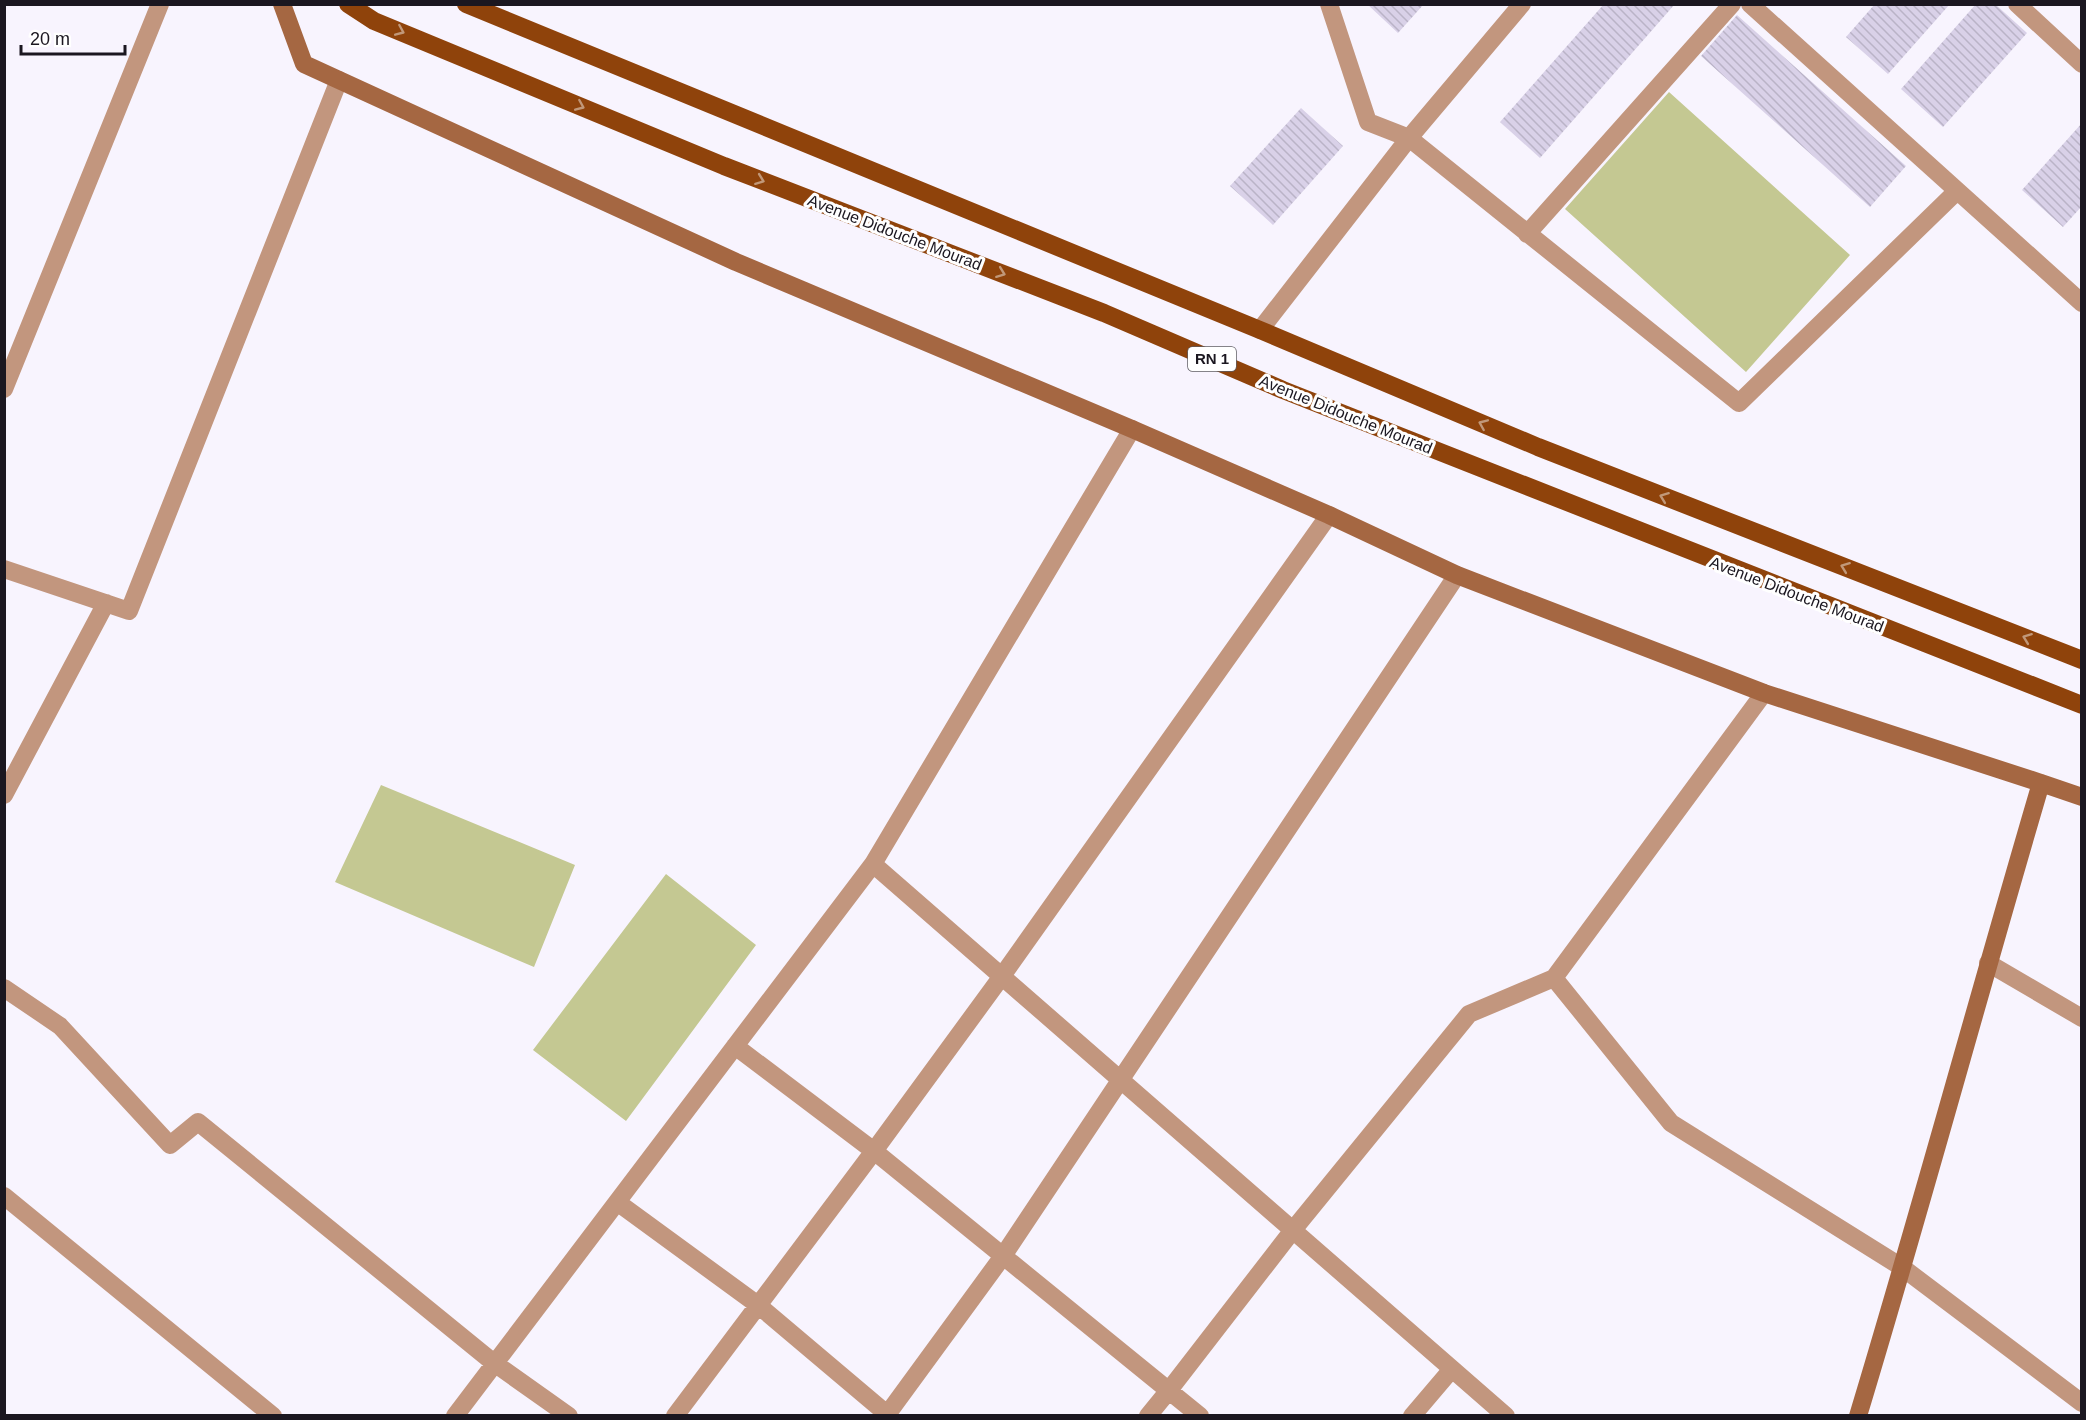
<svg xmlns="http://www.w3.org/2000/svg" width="2086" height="1420" font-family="Helvetica,sans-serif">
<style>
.grass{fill:#c4c892}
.building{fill:url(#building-back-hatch)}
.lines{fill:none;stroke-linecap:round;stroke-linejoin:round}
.street{stroke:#c2967e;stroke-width:18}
.secondary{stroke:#a56742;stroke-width:18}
.primary{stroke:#8f430b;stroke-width:18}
.oneway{stroke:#c19879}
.labels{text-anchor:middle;stroke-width:6;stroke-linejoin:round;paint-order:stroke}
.shield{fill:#fff;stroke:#5f5d63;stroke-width:1.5}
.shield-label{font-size:15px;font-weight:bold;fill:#1b1720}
.street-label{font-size:16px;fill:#1b1720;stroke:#fff}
</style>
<defs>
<pattern id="building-back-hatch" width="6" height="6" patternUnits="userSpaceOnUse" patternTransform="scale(1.5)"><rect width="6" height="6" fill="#d9d1e8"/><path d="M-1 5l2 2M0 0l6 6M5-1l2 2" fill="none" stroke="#bab3c7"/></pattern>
</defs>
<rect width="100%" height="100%" fill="#f8f4fe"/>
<path class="grass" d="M 1669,92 L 1850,255 L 1746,372 L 1565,209 Z
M 381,785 L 575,865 L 534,967 L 335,882 Z
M 666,874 L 756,945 L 626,1121 L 533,1050 Z"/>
<path class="building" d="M 1367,4 L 1424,4 L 1398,33 Z
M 1604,4 L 1675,4 L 1540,158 L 1500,122 Z
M 1875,4 L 1950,4 L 1888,74 L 1846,37 Z
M 1976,4 L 1995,4 L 2027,33 L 1943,127 L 1901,89 Z
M 1737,15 L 1906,166 L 1870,207 L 1701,56 Z
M 1301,108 L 1343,146 L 1273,225 L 1230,186 Z
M 2082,123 L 2082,206 L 2063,227 L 2022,190 Z"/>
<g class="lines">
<path class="street" d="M 1329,4 L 1368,122 L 1409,138 L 1739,403 L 1957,191
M 1750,4 L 2082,303
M 2017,4 L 2082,64
M 1527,234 L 1732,4
M 1260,330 L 1409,138 L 1522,4
M 4,389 L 160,4
M 1132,429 L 873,864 L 1506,1416
M 4,569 L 129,611 L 339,80
M 4,795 L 106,603
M 1988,963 L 2082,1018
M 1554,978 L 1671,1123 L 1903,1268 L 2082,1403
M 4,988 L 60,1026 L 170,1145 L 198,1122 L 494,1363 L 569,1416
M 735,1046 L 874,1151 L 1200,1416
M 4,1196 L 273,1416
M 617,1202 L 758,1305 L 887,1414
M 455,1416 L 873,864
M 675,1416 L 874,1151 L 1002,976 L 1329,515
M 886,1416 L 1003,1256 L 1457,575
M 1148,1416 L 1170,1389 L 1293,1230 L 1469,1014 L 1554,978 L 1764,693
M 1412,1416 L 1452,1369"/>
<path class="secondary" d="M 282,4 L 304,64 L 736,262 L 1132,429 L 1329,515 L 1457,575 L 1764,693 L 2041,783
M 1858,1416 C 1922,1205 1979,993 2041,783 L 2082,797"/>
<path class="primary" d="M 348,4 L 374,21 L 724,166 L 1104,313 L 1283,390 L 2082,705
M 466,4 L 1260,330 L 1538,447 L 2082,660"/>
</g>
<defs><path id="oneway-chevron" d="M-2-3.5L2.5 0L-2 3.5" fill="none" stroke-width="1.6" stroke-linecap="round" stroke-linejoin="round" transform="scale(1.5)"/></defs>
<g class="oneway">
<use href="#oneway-chevron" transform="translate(400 31) rotate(23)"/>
<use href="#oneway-chevron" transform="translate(580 106) rotate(23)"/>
<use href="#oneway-chevron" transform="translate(760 180) rotate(21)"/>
<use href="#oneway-chevron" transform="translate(1001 273) rotate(21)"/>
<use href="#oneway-chevron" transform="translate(1483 424) rotate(-157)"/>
<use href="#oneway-chevron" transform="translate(1664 497) rotate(-159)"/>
<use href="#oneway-chevron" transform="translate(1845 567) rotate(-159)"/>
<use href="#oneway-chevron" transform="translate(2027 638) rotate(-159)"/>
</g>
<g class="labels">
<rect class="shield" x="1188" y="347" width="48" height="24" rx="4.5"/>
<g class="shield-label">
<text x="1212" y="364">RN 1</text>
</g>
<g class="street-label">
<text transform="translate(895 232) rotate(21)" y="6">Avenue Didouche Mourad</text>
<text transform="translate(1346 414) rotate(22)" y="6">Avenue Didouche Mourad</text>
<text transform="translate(1797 594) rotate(21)" y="6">Avenue Didouche Mourad</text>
</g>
</g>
<rect width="2086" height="1420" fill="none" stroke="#1b1720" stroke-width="12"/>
<path d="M21 45v9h104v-9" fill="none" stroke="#1b1720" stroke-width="3"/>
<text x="30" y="45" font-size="18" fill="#1b1720" stroke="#ffffff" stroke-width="4.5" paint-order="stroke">20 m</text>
</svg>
